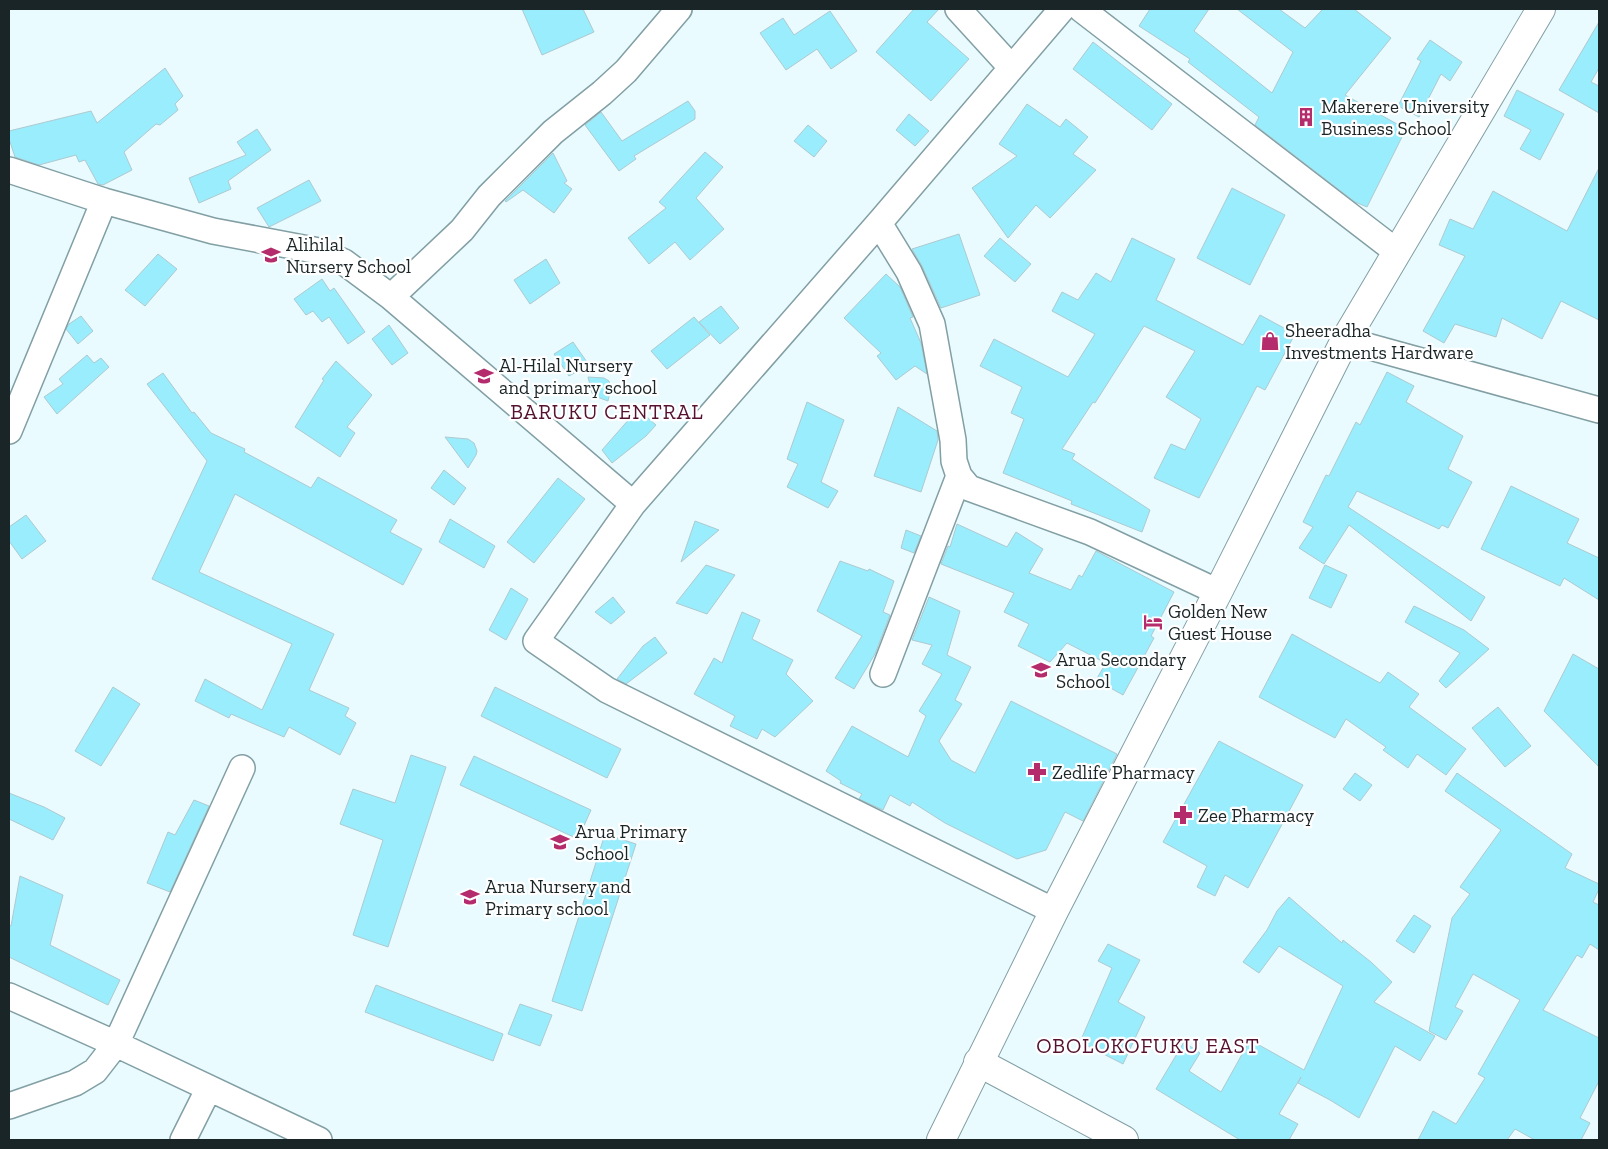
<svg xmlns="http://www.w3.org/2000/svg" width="1608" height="1149" font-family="'Zilla Slab',serif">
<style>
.building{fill:#9aedfc;stroke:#adcad0}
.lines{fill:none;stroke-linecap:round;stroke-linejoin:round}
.minor-casing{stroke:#829fa4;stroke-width:28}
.tertiary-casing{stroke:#829fa4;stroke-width:30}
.primary-casing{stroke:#829fa4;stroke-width:30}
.minor{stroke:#fff;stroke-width:25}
.tertiary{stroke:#fff;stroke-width:28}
.primary{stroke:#fff;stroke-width:28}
.labels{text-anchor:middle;stroke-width:4.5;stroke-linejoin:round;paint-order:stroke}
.poi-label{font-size:19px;fill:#1a2527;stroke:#fff;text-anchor:start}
.quarter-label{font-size:21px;letter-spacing:1px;fill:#541230;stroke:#fff}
</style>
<rect width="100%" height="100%" fill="#e9fbff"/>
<path class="building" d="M 522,9 L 583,9 L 594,32 L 542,55 Z
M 914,9 L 939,9 L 927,22 L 969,59 L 931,101 L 876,52 Z
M 1150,9 L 1209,9 L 1194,31 L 1272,93 L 1293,52 L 1237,9 L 1279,9 L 1305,28 L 1323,9 L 1354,9 L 1391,38 L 1345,95 L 1406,129 L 1367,207 L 1355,202 L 1255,125 L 1259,117 L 1188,62 L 1190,59 L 1139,26 Z
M 830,11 L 857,51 L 831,69 L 817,49 L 786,70 L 760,33 L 783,18 L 794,35 Z
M 1599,22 L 1599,68 L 1591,82 L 1599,86 L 1599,113 L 1559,90 Z
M 1430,40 L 1462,62 L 1450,81 L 1441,74 L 1419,117 L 1398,106 L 1421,61 L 1417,59 Z
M 1093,42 L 1172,104 L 1152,130 L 1073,69 Z
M 165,68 L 183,96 L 175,104 L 178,110 L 160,125 L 156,124 L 124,152 L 132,170 L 103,185 L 98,184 L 85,160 L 79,162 L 76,155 L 39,165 L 15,157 L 9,139 L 9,131 L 91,111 L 97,123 Z
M 1517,90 L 1564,114 L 1540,160 L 1520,149 L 1531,130 L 1504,116 Z
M 688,101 L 695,111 L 695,119 L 634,156 L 636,159 L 619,171 L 585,125 L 601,112 L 622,141 Z
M 1027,104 L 1060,127 L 1066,119 L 1088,137 L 1073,154 L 1096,170 L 1050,218 L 1036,205 L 1008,238 L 972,188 L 1017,156 L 999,144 Z
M 909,114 L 929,131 L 915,146 L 896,130 Z
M 808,125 L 827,141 L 814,157 L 794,141 Z
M 257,129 L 271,150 L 228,181 L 231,189 L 199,203 L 189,178 L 246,155 L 237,142 Z
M 705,152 L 723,167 L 696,198 L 724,229 L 690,260 L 675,242 L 649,264 L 628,238 L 666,208 L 659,202 Z
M 553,153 L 567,181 L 564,183 L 572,189 L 554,213 L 523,190 L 506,202 L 505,201 Z
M 1599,168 L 1599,320 L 1561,301 L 1542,339 L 1502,318 L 1496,337 L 1455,324 L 1444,343 L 1423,331 L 1465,256 L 1439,245 L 1450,219 L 1473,229 L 1493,191 L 1567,231 Z
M 309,180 L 321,201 L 269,227 L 257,208 Z
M 1232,188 L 1285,215 L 1250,285 L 1197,258 Z
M 959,234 L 980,295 L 941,308 L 922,266 L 912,249 Z
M 1000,238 L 1031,264 L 1015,282 L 984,256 Z
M 1132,238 L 1175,259 L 1156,300 L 1243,345 L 1260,315 L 1295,334 L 1265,390 L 1257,386 L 1199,498 L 1154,478 L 1171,444 L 1185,450 L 1201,419 L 1166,397 L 1195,351 L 1144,326 L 1095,403 L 1093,402 L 1062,449 L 1075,454 L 1072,459 L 1150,510 L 1142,532 L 1071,504 L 1072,501 L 1003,473 L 1024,419 L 1011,413 L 1022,387 L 980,366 L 994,339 L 1068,377 L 1095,334 L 1052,311 L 1062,292 L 1078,300 L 1096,273 L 1111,282 Z
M 158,254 L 177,269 L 145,306 L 125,290 Z
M 546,259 L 560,283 L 530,304 L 514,280 Z
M 886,274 L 900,287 L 913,317 L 910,318 L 921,343 L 927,374 L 915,366 L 896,380 L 877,356 L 881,353 L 844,318 Z
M 322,279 L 330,291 L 334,288 L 365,332 L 348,344 L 329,317 L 322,322 L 313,311 L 306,315 L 294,299 Z
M 721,306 L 739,328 L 720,344 L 699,322 Z
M 81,316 L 93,331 L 78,344 L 66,329 L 69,324 Z
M 694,317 L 710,335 L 667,369 L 651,351 Z
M 389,325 L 408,353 L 392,365 L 372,339 Z
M 573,342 L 589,365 L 569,376 L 554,354 Z
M 87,355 L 94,363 L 101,358 L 109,367 L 57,414 L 44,397 L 63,384 L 59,379 Z
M 336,361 L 372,395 L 347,427 L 355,433 L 340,457 L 295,427 L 324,380 L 322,379 Z
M 1387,372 L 1414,386 L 1406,402 L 1463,436 L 1448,469 L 1472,482 L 1448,528 L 1442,525 L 1439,529 L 1357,491 L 1348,507 L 1485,597 L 1471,621 L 1349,525 L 1324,564 L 1299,548 L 1313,527 L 1303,522 L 1326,475 L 1329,476 L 1356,422 L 1360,425 Z
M 163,373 L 192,413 L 194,412 L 211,433 L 245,449 L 244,452 L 311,488 L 318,477 L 397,520 L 390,532 L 422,549 L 403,585 L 235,494 L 199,572 L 334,634 L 309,690 L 349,708 L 345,716 L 356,723 L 340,755 L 289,727 L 284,737 L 231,714 L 229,718 L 195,701 L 205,679 L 262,710 L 292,644 L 152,579 L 207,461 L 147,384 Z
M 588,377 L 604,378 L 609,381 L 611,388 L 608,401 L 597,397 L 592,393 Z
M 807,402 L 844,420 L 821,482 L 838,491 L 828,508 L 787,487 L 798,464 L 787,459 Z
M 898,407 L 937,431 L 938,440 L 921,492 L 874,476 Z
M 638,409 L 656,425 L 646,436 L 612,463 L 602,450 Z
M 445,437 L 468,439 L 474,443 L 477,451 L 476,455 L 468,468 Z
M 444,470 L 466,488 L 454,505 L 431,488 Z
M 558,478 L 585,499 L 534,563 L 507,542 Z
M 1511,486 L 1579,519 L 1567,543 L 1599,558 L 1599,600 L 1564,578 L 1560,586 L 1481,549 Z
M 26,515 L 46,541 L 22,559 L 9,541 L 9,527 Z
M 450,519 L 495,546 L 484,568 L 439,542 Z
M 695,521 L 719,530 L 681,562 Z
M 957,524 L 1007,547 L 1016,532 L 1043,549 L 1029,573 L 1071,590 L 1079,575 L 1082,577 L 1096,551 L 1174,592 L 1151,636 L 1154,638 L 1123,695 L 1096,680 L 1106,663 L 1067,643 L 1050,662 L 1018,646 L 1029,624 L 1004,612 L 1014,593 L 941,564 L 948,546 L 950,547 Z
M 906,530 L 921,536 L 914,553 L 901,548 Z
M 840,561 L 868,571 L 869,569 L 894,581 L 883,612 L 890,615 L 875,654 L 854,689 L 835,678 L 862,636 L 817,611 Z
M 706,565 L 735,575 L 707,614 L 676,603 Z
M 1325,565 L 1347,575 L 1331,608 L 1309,598 Z
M 511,588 L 528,599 L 506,640 L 489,630 Z
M 613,597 L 625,612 L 611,624 L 595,612 Z
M 929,597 L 960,611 L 947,655 L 971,667 L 955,700 L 962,704 L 939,741 L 951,760 L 975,773 L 1011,701 L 1117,754 L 1083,821 L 1065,812 L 1046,850 L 1017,859 L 945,823 L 912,802 L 910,806 L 890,795 L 883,810 L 859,799 L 862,794 L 840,783 L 841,781 L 826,771 L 852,726 L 908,757 L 926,716 L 919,711 L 942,674 L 922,664 L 932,645 L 912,640 Z
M 1414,606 L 1464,630 L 1489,649 L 1446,688 L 1439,681 L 1460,653 L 1405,622 Z
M 742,612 L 760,620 L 752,639 L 793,660 L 786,674 L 813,701 L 775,737 L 762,729 L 757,739 L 730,726 L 735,716 L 694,694 L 714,658 L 722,663 Z
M 1292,634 L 1380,683 L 1388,672 L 1419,694 L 1409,707 L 1466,749 L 1446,775 L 1417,754 L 1408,768 L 1383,750 L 1386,747 L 1346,719 L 1335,738 L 1259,697 Z
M 655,637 L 667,653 L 626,684 L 617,679 L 643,646 Z
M 1573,654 L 1599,669 L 1599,767 L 1544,711 Z
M 113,687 L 140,704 L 101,766 L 75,751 Z
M 495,687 L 621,749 L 607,778 L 481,716 Z
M 1498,707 L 1531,746 L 1505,767 L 1472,728 Z
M 1219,741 L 1303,785 L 1248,888 L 1225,875 L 1215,896 L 1197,887 L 1207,866 L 1163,842 Z
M 411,755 L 446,767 L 388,947 L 353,935 L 383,840 L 340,824 L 353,789 L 395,803 Z
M 474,756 L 591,810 L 578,839 L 460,785 Z
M 1355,773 L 1372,785 L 1360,801 L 1343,789 Z
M 1457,773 L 1572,854 L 1565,868 L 1599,884 L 1599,889 L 1593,902 L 1599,905 L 1599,950 L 1590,944 L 1582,958 L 1577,955 L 1543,1010 L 1599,1038 L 1599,1081 L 1580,1118 L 1590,1123 L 1581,1140 L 1535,1140 L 1515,1129 L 1507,1140 L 1418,1140 L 1433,1111 L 1456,1124 L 1485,1078 L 1478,1074 L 1520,1000 L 1473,974 L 1455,1007 L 1463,1011 L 1446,1040 L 1429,1031 L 1452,918 L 1470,894 L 1460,887 L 1501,830 L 1445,791 Z
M 9,793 L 44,807 L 65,818 L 53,840 L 9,819 Z
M 194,800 L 209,806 L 170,892 L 147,883 L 168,832 L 175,835 Z
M 605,834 L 636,844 L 582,1011 L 552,1001 Z
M 20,876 L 63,895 L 50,945 L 120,980 L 108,1005 L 9,957 L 9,925 L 11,926 Z
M 1289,897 L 1342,943 L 1343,940 L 1371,962 L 1392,982 L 1374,1002 L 1435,1036 L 1420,1061 L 1395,1046 L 1359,1118 L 1330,1100 L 1298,1083 L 1301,1077 L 1279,1114 L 1298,1124 L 1289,1140 L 1240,1140 L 1156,1089 L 1184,1042 L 1200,1053 L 1189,1071 L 1221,1092 L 1250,1040 L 1304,1070 L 1343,986 L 1279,946 L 1259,973 L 1243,962 L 1267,930 L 1277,911 Z
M 1414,915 L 1431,926 L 1414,953 L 1396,941 Z
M 1108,944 L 1140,960 L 1118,1002 L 1145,1017 L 1123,1064 L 1080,1042 L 1112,968 L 1098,961 Z
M 376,985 L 503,1034 L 493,1061 L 365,1012 Z
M 520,1004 L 552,1015 L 540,1046 L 508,1034 Z"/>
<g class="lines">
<g class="minor-casing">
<path id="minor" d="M 958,9 L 1011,67
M 1081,9 L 1397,252
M 9,170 L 104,201 L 213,231 L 319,251 L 344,262 L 391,297 L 633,504
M 879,223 L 909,272 L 932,324 L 953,440 L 954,461 L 959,476 L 969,488 L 1090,532 L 1218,592
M 391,297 L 462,230 L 489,196 L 553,132 L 602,93 L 626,71 L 679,9
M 1345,340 L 1599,410
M 9,431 L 104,201
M 883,674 L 959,476
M 1054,911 L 607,690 L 536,641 L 633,504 L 879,223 L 1062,9
M 9,996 L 116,1044 L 319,1140
M 9,1106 L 75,1083 L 95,1071 L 116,1044 L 242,768
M 183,1140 L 209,1088"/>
</g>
<g class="tertiary-casing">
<path id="tertiary" d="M 978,1062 L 1124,1140"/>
</g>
<g class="primary-casing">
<path id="primary" d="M 941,1140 L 1054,911 L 1218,592 L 1345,340 L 1541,9"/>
</g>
<use href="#minor" class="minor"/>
<use href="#tertiary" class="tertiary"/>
<use href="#primary" class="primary"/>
</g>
<defs>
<g id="building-bare" transform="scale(1.5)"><path d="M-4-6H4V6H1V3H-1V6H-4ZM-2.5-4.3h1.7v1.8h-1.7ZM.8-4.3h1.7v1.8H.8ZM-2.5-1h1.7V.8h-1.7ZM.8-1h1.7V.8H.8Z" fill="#b42c6c" stroke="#fff" stroke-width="2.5" paint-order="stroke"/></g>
<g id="school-bare" transform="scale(1.5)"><path d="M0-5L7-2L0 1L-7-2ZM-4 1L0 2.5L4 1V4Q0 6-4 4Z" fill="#b42c6c" stroke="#fff" stroke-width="2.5" paint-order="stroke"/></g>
<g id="shop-bare" transform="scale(1.5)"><path d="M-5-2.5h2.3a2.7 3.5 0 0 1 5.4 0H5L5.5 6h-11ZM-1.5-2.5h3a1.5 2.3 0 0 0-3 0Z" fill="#b42c6c" stroke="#fff" stroke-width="2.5" paint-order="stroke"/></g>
<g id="hotel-bare" transform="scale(1.5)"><path d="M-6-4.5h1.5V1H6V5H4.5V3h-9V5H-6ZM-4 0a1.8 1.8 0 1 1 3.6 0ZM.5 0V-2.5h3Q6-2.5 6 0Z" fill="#b42c6c" stroke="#fff" stroke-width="2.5" paint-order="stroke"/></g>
<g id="pharmacy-bare" transform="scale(1.5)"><path d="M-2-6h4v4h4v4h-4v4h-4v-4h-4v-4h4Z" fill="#b42c6c" stroke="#fff" stroke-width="2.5" paint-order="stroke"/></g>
</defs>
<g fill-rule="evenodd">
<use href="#building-bare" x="1306" y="117"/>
<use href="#school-bare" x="271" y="255"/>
<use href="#shop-bare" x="1270" y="341"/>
<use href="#school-bare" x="484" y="376"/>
<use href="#hotel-bare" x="1153" y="622"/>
<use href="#school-bare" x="1041" y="670"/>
<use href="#pharmacy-bare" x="1037" y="772"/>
<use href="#pharmacy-bare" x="1183" y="815"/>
<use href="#school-bare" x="560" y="842"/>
<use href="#school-bare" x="470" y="897"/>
</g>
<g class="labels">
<g class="poi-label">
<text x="1321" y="113">Makerere University<tspan x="1321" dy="22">Business School</tspan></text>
<text x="286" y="251">Alihilal<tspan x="286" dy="22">Nursery School</tspan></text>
<text x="1285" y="337">Sheeradha<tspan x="1285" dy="22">Investments Hardware</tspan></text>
<text x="499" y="372">Al-Hilal Nursery<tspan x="499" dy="22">and primary school</tspan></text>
<text x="1168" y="618">Golden New<tspan x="1168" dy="22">Guest House</tspan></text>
<text x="1056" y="666">Arua Secondary<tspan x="1056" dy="22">School</tspan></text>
<text x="1052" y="779">Zedlife Pharmacy</text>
<text x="1198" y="822">Zee Pharmacy</text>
<text x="575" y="838">Arua Primary<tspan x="575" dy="22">School</tspan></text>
<text x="485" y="893">Arua Nursery and<tspan x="485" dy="22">Primary school</tspan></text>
</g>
<g class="quarter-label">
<text x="607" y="419">BARUKU CENTRAL</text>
<text x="1148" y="1053">OBOLOKOFUKU EAST</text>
</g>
</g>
<rect width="1608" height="1149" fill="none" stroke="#1a2527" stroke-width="20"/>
</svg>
